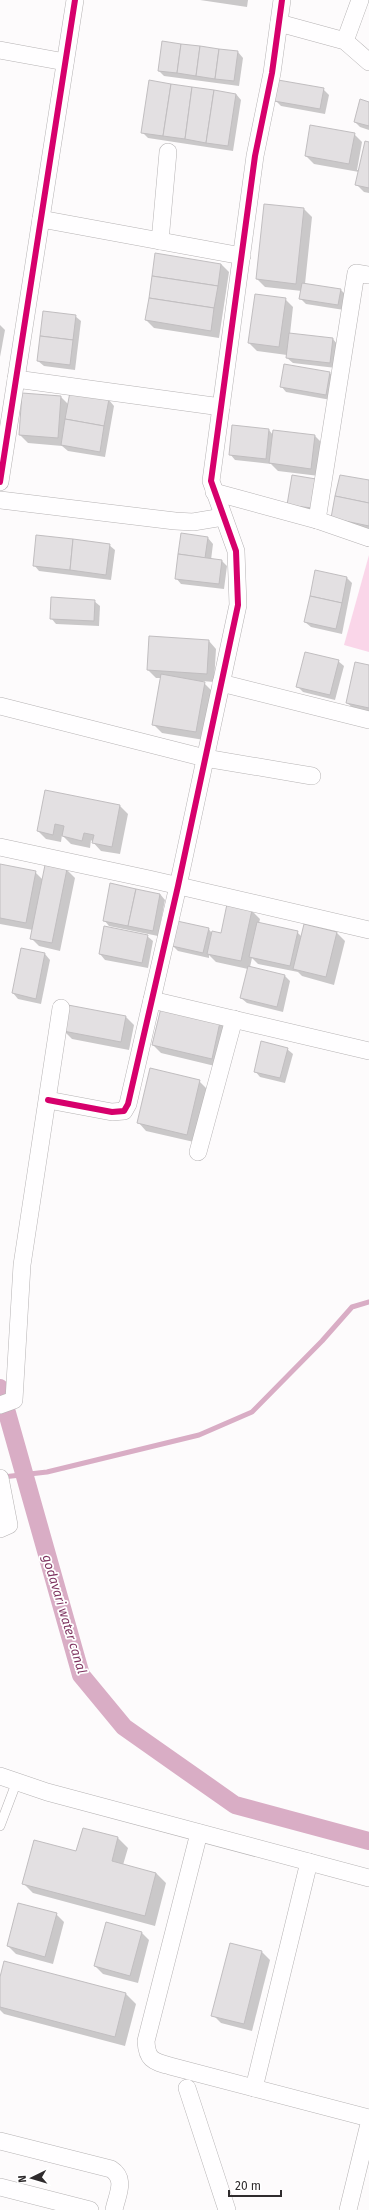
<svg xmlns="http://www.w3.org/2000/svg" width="369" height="2210" font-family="'Fira Sans',sans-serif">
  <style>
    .green { fill: #fad6e9 }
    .shadow { fill: #0003 }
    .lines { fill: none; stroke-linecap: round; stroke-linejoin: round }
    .stream { stroke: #d9adc5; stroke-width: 5 }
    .canal { stroke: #d9adc5; stroke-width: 18 }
    .building { fill: #e3e0e2; stroke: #c1bec0 }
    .lane-casing { stroke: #b6b3b4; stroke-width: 10 }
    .street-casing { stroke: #b6b3b4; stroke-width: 18 }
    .lane { stroke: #fffeff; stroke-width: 9 }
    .street { stroke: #fffeff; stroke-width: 17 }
    .cycleway-casing { stroke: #fff; stroke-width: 8 }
    .cycleway { stroke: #d6006c; stroke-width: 6 }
    .labels { text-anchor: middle; stroke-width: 3.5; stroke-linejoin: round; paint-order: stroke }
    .water-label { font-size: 13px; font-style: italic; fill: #7e3360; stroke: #fff }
  </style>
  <rect width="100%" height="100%" fill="#fdfbfc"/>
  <polygon class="green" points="369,555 369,652 344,645"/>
  <g class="shadow">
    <polygon points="200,0 248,0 247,7"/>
    <polygon points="238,52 243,58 239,86 164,76 159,71"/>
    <polygon points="323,89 329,95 325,114 281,106 275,100"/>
    <polygon points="236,94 241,100 233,151 148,138 142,132"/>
    <polygon points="369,103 369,130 360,127 355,122"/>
    <polygon points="354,134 362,142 357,170 359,170 369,143 369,193 364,192 356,184 359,172 314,164 306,156"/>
    <polygon points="304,209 312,217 305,284 341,290 346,295 344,310 306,304 300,298 302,291 265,287 257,279"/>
    <polygon points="221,264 229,272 219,338 154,328 146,320"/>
    <polygon points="285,299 293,307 290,334 333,339 338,345 336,368 293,363 287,358 287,355 257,351 249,343"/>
    <polygon points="75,316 81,321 75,370 44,366 38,361"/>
    <polygon points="0,325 5,330 0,357"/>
    <polygon points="285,365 330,373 335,379 331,400 286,392 281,386"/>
    <polygon points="23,394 61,397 69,405 109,400 114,406 105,457 68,451 62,446 28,443 20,435"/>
    <polygon points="269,430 273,435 274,431 315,436 323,444 319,476 278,471 271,464 235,460 230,454"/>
    <polygon points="315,480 317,513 294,510"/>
    <polygon points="369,481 369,530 338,524"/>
    <polygon points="208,538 213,544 211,560 222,561 227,566 224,589 181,584 176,578"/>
    <polygon points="109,545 115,550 111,580 39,571 34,565"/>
    <polygon points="316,571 347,578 352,583 342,634 311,627 305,622"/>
    <polygon points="94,601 100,606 99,626 56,624 51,618"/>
    <polygon points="209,641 216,649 214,682 202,681 212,691 204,740 162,733 154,725 161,678 156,678 148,670"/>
    <polygon points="338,661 344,666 335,700 303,692 297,686"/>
    <polygon points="369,666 369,712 353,708 347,703"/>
    <polygon points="46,791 120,806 128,814 120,854 101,851 91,840 90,848 71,844 62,835 61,842 46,839 38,831"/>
    <polygon points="0,865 35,872 43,880 67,870 75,878 60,951 39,946 31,938 33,930 0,924"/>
    <polygon points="160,894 165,900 158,936 109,926 104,920"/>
    <polygon points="252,911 260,919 259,923 297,932 302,937 305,925 337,933 345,941 334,985 302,976 298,972 258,964 252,958 250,967 285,976 290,981 283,1012 247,1003 241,998 248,969 216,962 209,955 209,958 178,951 173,946 208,928 211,932 222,934"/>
    <polygon points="147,936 153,941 148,968 105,960 100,954"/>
    <polygon points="22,949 45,954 50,960 41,1004 18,999 13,993"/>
    <polygon points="126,1017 134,1025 129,1050 72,1039 64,1031"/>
    <polygon points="220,1023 228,1031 219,1067 161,1053 153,1045"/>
    <polygon points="287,1049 293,1054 285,1083 260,1077 255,1071"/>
    <polygon points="199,1081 207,1089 194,1142 146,1131 139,1123"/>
    <polygon points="83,1829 118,1838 128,1848 123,1865 156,1873 166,1883 155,1926 33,1893 23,1883 77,1852"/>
    <polygon points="56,1914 64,1922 53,1964 16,1954 8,1946"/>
    <polygon points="141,1932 149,1940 138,1983 103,1974 95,1966"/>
    <polygon points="262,1952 270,1960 252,2031 221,2023 213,2015"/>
    <polygon points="5,1962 126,1994 136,2004 125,2046 4,2014 0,2010 0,1981"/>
  </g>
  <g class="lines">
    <polyline class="stream" points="3,1477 47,1472 199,1435 252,1412 322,1341 352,1307 369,1302"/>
    <polyline class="canal" points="0,1388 81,1675 124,1727 235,1805 369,1841"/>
  </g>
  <g class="building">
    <polygon points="162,41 181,44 177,73 158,71"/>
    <polygon points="181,44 200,46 196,76 177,73"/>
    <polygon points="200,46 219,49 215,79 196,76"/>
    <polygon points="219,49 238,51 234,81 215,79"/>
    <polygon points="149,80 171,84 163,136 141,133"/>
    <polygon points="278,80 324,88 320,109 274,101"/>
    <polygon points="171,84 192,87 185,139 163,136"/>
    <polygon points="192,87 214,90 206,143 185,139"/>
    <polygon points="214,90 236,94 228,146 206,143"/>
    <polygon points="360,99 369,102 369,126 354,122"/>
    <polygon points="310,125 355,133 349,164 305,156"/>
    <polygon points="365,141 369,142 369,188 355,185"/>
    <polygon points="264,204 304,208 296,284 256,279"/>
    <polygon points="155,253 221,264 218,286 152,276"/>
    <polygon points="152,276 218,286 214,308 149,298"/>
    <polygon points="302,283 341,289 338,305 299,299"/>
    <polygon points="255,294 286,298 279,347 248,343"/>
    <polygon points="149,298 214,308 211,331 145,320"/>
    <polygon points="43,311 76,315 73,340 40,336"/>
    <polygon points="289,333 333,338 330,363 286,358"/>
    <polygon points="40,336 73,340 70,365 37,361"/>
    <polygon points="284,364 330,372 326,395 280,387"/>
    <polygon points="70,392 109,399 104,426 65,419"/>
    <polygon points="22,393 61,396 58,438 19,435"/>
    <polygon points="65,419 104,426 100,452 61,445"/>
    <polygon points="232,425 269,429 266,459 229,455"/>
    <polygon points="273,430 315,435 311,469 269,463"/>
    <polygon points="292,475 316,479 312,508 287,505"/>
    <polygon points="340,475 369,480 369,503 335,496"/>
    <polygon points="335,496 369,503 369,526 331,518"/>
    <polygon points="181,533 208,537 205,558 178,554"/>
    <polygon points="36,535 73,539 70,570 33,566"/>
    <polygon points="73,539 110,544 106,575 70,570"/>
    <polygon points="178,554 222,560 219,584 175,579"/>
    <polygon points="315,570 347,577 342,603 310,596"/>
    <polygon points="310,596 342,603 336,629 304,622"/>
    <polygon points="51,597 95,600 94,621 50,619"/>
    <polygon points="149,636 209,640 207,674 147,670"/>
    <polygon points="305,652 339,660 330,695 296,687"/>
    <polygon points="355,662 369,665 369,708 346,703"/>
    <polygon points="161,674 205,682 196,732 152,725"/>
    <polygon points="45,790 120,805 112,847 92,843 94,835 84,833 82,841 62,836 64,826 55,824 53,835 37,831"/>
    <polygon points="0,864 36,871 26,923 0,918"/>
    <polygon points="45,865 67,869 52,943 30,939"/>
    <polygon points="110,883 136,889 128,926 103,921"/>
    <polygon points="136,889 160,894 153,931 128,926"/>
    <polygon points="227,904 252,910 241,961 207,954 212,931 221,933"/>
    <polygon points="177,921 209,928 203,953 172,946"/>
    <polygon points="257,922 298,931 290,966 249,957"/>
    <polygon points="304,924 337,932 326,977 293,969"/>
    <polygon points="104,926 148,935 142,963 99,954"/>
    <polygon points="21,948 45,953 36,999 12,993"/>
    <polygon points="248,966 285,975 277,1007 240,998"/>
    <polygon points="68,1005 126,1016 121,1042 63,1031"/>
    <polygon points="161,1008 220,1022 212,1059 152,1045"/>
    <polygon points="261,1041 288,1048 280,1078 254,1072"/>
    <polygon points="150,1068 200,1080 187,1135 137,1123"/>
    <polygon points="83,1828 118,1837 112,1861 156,1873 145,1916 22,1884 34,1840 76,1851"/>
    <polygon points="18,1903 57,1913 45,1957 7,1946"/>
    <polygon points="106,1922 142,1932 130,1976 94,1966"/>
    <polygon points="230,1943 262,1951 244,2024 211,2016"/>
    <polygon points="4,1961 126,1993 115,2037 0,2007 0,1977"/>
  </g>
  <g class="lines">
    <g class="lane-casing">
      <polyline id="lane" points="0,1826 17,1781"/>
    </g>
    <g class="street-casing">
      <g id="street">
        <polyline points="279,23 345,41 369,62"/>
        <polyline points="345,41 360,0"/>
        <polyline points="0,50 65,62"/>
        <polyline points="41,219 242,256"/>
        <polyline points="160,241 168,152"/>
        <polyline points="16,379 221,407"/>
        <polyline points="0,482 75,0"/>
        <polyline points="214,492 317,520 369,538"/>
        <polyline points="0,500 175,521 193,522 223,517"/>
        <polyline points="317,520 356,273 369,275"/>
        <polyline points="221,683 369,720"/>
        <polyline points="0,706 205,758 312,776"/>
        <polyline points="0,847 149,879 369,930"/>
        <polyline points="152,1000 369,1051"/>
        <polyline points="48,1100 112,1112 124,1111 128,1104 178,886 238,605 236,551 211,481 255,156 272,73 282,0"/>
        <polyline points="198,1152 234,1019"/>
        <polyline points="0,1405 14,1400 22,1265 61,1008"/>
        <polyline points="0,1478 9,1525 0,1529"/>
        <polyline points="0,1776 47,1792 369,1878"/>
        <path d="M199,1833L146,2041C147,2060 153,2061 170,2066L369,2118"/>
        <polyline points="187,2088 227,2210"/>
        <polyline points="254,2088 309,1862"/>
        <path d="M0,2141L111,2169C127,2179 117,2195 114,2210"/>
        <polyline points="0,2187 90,2210"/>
        <polyline points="348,2210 369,2124"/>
      </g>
    </g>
    <use href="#lane" class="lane"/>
    <use href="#street" class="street"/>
    <g class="cycleway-casing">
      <g id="cycleway">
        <polyline points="0,482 75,0"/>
        <polyline points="48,1100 112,1112 124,1111 128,1104 178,886 238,605 236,551 211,481 255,156 272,73 282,0"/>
      </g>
    </g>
    <use href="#cycleway" class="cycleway"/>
  </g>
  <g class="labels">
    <g class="water-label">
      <text transform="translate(65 1614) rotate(73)" y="5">godavari water canal</text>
    </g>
  </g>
  <g transform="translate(32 2178) rotate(265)" stroke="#ffffff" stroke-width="3" paint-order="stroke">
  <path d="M0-3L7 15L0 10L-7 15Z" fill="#2f2b2d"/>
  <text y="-6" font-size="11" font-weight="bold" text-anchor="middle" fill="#2f2b2d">N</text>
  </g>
  <path d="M229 2190v6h52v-6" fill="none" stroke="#2f2b2d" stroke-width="2"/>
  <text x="235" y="2190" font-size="12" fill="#2f2b2d" stroke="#ffffff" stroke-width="3" paint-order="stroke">20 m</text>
</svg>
